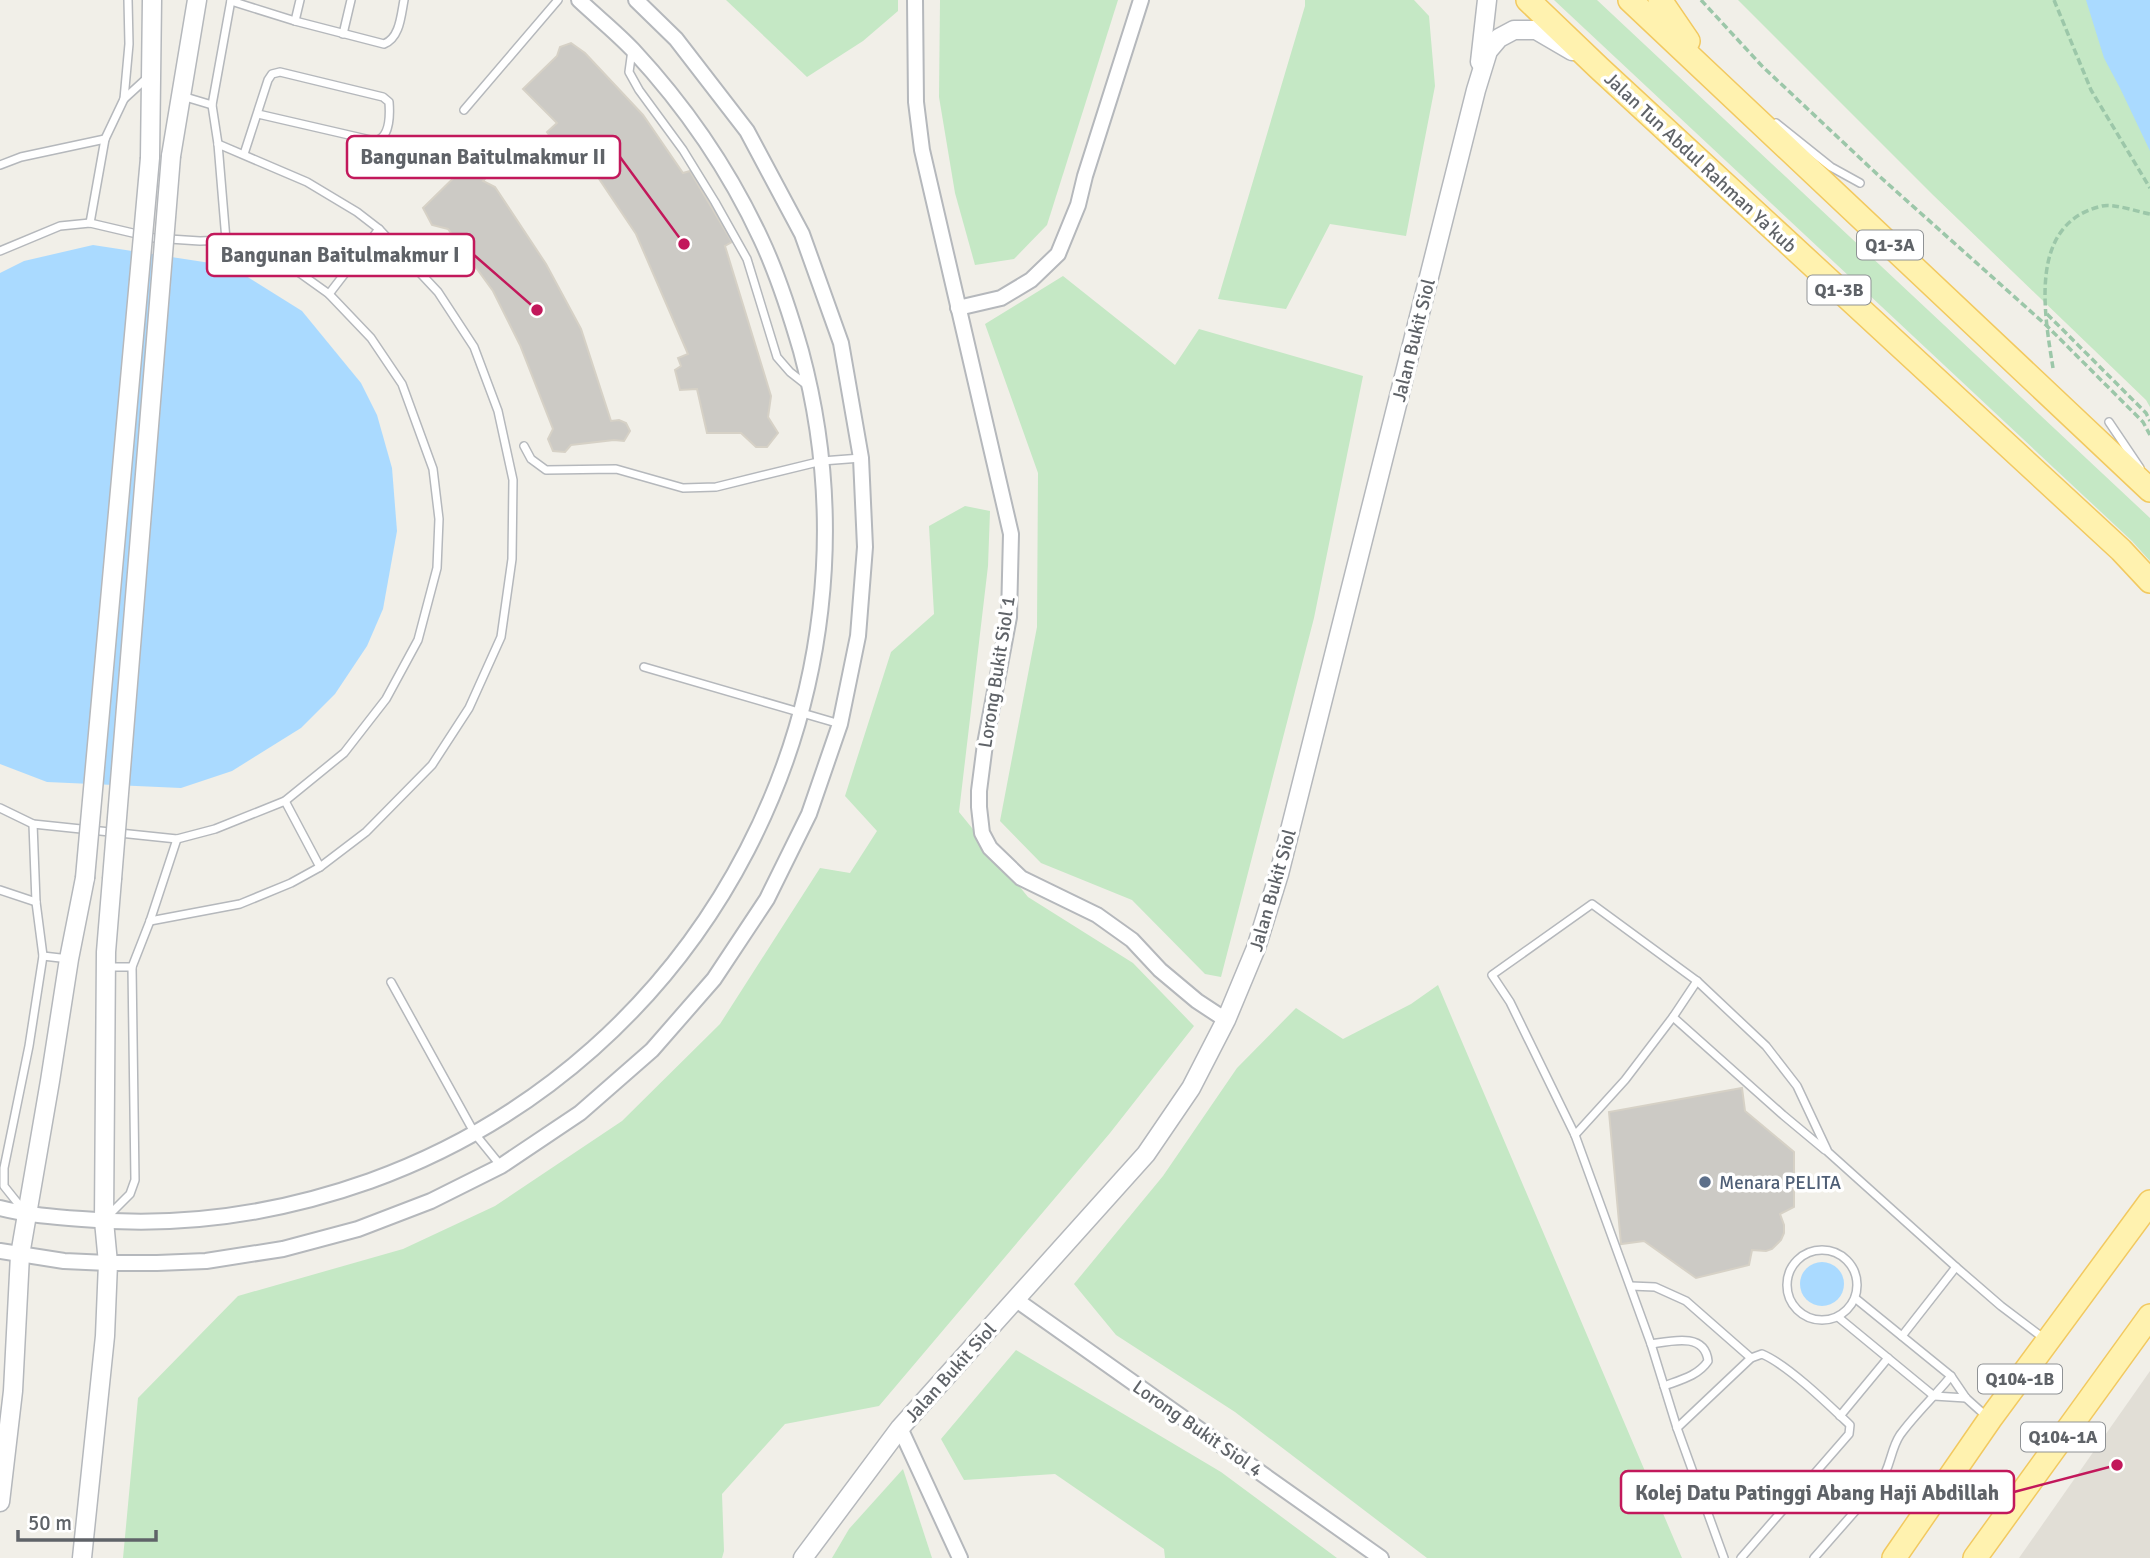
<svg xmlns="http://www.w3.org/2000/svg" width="2150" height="1558" font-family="Signika,sans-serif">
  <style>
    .education { fill: #e1ded6 }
    .green { fill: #c5e8c5 }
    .water { fill: #aadaff }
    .building { fill: #cccac5; stroke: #d6d1c6; stroke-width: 2 }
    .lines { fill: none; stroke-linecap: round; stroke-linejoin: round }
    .service-casing { stroke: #b5b8bc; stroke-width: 10 }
    .minor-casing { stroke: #b5b8bc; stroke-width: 18 }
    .tertiary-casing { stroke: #b5b8bc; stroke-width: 21 }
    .primary-casing { stroke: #f2c960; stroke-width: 26 }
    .path { stroke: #9cc7a9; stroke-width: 3.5; stroke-dasharray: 7 3.5; stroke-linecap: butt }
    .service { stroke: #fff; stroke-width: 7 }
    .minor { stroke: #fff; stroke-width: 14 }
    .tertiary { stroke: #fff; stroke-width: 18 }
    .primary { stroke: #fff2af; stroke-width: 23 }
    .tertiary-bridge-casing { stroke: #b5b8bc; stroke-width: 21; stroke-linecap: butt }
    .tertiary-bridge { stroke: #fff; stroke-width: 18 }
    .service-dot { fill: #5c6f8a; stroke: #fff; stroke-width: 2.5 }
    .labels { text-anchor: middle; stroke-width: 7; stroke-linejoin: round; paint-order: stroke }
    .shield { fill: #fff; stroke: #8f9295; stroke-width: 2 }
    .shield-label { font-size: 18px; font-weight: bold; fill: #5f6368 }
    .street-label { font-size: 19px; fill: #5f6368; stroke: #fff }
    .service-label { font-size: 19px; fill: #4e5e75; stroke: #fff; text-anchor: start }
    .leader { fill: none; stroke: #c2185b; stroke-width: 2.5 }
    .callout-dot { fill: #c2185b; stroke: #fff; stroke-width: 2.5 }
    .callout { fill: #fff; stroke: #c2185b; stroke-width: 2.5 }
    .callout-label { font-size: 21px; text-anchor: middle; font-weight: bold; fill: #5f6368 }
  </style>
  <rect width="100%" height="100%" fill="#f1efe8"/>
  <polygon class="education" points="2150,1371 2150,1558 2019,1558"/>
  <g class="green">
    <polygon points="726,0 898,0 898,11 863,41 807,77"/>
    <polygon points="940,0 1118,0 1047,225 1014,259 975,265 955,193 939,97"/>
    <polygon points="1305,0 1414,0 1429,16 1435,86 1406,236 1330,224 1286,309 1218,299 1305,6"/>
    <polygon points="1554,0 1597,0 2150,518 2150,561 2132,541"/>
    <polygon points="1738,0 2150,0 2150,407 2146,400 1933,195"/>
    <polygon points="1063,276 1175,365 1199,329 1363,376 1314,618 1221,977 1205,974 1132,900 1041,863 1000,821 1037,627 1038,473 985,324"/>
    <polygon points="965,506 990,511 988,566 959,812 1028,897 1133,963 1194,1026 1110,1133 879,1406 785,1424 722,1494 724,1551 722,1558 123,1558 138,1398 238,1296 403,1249 495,1206 622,1121 720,1024 820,868 850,873 877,831 845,796 891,652 934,614 929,526"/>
    <polygon points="1438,985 1457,1030 1682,1558 1427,1558 1235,1412 1116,1335 1074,1284 1163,1176 1237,1068 1296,1008 1343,1039 1411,1004"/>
    <polygon points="1016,1350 1221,1472 1337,1558 1165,1558 1164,1549 1055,1474 964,1480 941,1439"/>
    <polygon points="903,1469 932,1558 832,1558 849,1529"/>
  </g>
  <g class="water">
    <polygon points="2086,0 2150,0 2150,151 2120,88 2104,58"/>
    <polygon points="93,245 230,266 302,311 361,383 377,415 392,468 397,531 383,609 367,646 335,694 301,728 232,771 181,788 47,782 0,764 0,273 24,261"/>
    <circle cx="1822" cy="1284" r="22"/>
  </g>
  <g class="building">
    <polygon points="571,43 585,53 643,115 683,173 690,171 732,242 725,246 771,396 768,417 778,433 767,447 756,447 741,433 707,433 697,389 680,390 675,370 681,366 678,358 688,354 636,234 575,143 566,149 564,141 557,145 547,132 557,123 523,89 557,56 560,47"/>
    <polygon points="480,152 490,159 493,170 483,181 495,187 546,264 581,329 611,421 619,420 626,423 630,431 624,441 614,440 571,445 565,452 553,451 548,439 553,429 520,345 493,291 448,229 432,225 423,208"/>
    <polygon points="1742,1088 1745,1111 1794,1152 1794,1207 1780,1214 1784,1225 1784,1233 1781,1240 1772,1249 1766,1251 1752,1250 1749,1265 1696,1278 1644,1241 1621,1244 1609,1112"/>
  </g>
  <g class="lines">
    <g class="service-casing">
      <g id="service">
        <path d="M231,1L295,21L384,44C400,38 401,15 404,0"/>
        <polyline points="295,21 300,0"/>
        <polyline points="343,34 351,0"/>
        <polyline points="632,50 629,72 639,90 683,150 715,202 747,259 777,357 790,372 804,383"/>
        <polyline points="182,96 212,105"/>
        <polyline points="124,99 148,77"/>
        <polyline points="464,110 558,0"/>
        <polyline points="1776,123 1831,167 1860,183"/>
        <path d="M244,154L268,80L272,74L280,72L383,97L389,102C390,115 390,138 375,141L258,114"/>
        <polyline points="0,165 21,157 105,139"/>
        <polyline points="90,223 105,139 124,99 129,44 128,0"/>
        <polyline points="226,240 218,144 212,105 231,0"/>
        <polyline points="0,251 60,226 90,223 154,238 200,241 226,240 280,259 329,294 371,338 402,384 433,469 439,519 437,568 418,640 386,699 344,753 285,801 215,829 177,839 33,824 0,808"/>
        <polyline points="329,294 379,229"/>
        <polyline points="2109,422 2140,468"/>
        <polyline points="524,446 531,459 546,470 616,469 683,488 716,487 822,461 861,458"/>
        <polyline points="644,667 840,724"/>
        <polyline points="285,801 320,867"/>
        <polyline points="0,890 36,902"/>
        <polyline points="150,921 240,904 291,883 320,867 366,832 432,765 469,708 501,637 512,559 513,480 498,411 474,347 438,292 379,229 357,212 307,182 218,144"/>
        <polyline points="43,956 69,959"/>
        <polyline points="108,967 132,967"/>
        <polyline points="391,982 475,1134 501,1166"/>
        <polyline points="1673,1017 1783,1115 1825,1150"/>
        <polyline points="1575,1135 1625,1080 1673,1017 1697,981"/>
        <polyline points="24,1211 4,1186 4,1168 29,1046 43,956 36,902 33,824"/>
        <polyline points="108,1216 130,1194 135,1180 132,967 150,921 177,839"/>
        <circle cx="1822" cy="1285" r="35"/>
        <polyline points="1631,1286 1655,1287 1686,1301 1751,1358"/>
        <polyline points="1855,1298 1951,1376 1966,1398 1986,1416"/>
        <polyline points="1838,1317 1934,1396 1966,1398"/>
        <polyline points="1902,1336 1956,1267"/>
        <path d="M1651,1344C1671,1341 1705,1332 1708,1361C1698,1376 1680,1380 1664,1386"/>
        <polyline points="1840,1416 1888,1358"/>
        <path d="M1677,1428L1751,1358L1762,1354C1788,1365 1829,1405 1850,1425L1849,1434L1741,1558"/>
        <polyline points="1724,1558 1677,1428 1651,1344 1575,1135 1510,1002 1492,975 1592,904 1697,981 1766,1046 1797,1086 1828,1152 1956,1267 2001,1306 2046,1340"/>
        <path d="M1814,1558L1879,1484C1891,1468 1890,1450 1900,1435C1915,1414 1935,1396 1951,1376"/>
      </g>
    </g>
    <g class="minor-casing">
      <g id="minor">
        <polyline points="915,0 916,102 922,150 1011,534 1009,617 985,744 979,791 979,807 982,833 990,848 1021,878 1097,915 1132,940 1160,970 1197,1001 1226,1020"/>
        <polyline points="958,308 1001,298 1031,280 1058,254 1078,205 1085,176 1141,0"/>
        <path d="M0,1208C27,1215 54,1217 82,1219C180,1228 277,1214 370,1181C708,1059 894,697 801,351C790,313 778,275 761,239C729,170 685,106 633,50C616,32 597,17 579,0"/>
        <polyline points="0,1251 64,1261 108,1263 157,1263 206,1261 283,1249 358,1229 431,1201 501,1166 580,1113 652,1050 714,979 767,899 809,814 840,724 858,636 865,547 861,458 841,343 802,234 747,131 676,39 636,0"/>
        <polyline points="1015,1299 1381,1558"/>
        <polyline points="900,1428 960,1558"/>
      </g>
    </g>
    <g class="tertiary-casing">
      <g id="tertiary">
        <polyline points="1480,62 1487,0"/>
        <polyline points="171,156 197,0"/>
        <polyline points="150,158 152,0"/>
        <polyline points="0,1502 13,1391 20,1255 50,1081 69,959 85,878"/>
        <polyline points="82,1558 105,1336 108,1263 104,1221 106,952 112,879"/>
        <polyline points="803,1558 900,1428 1146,1154 1191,1088 1226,1020 1256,948 1279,874 1476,90 1488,51 1499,38 1514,30 1536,30 1572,51"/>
      </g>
    </g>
    <g class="primary-casing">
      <g id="primary">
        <polyline points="1528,0 1599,68 2121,550 2150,581"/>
        <polyline points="1630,0 2150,490"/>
        <polyline points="1660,0 1688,41"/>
        <polyline points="1894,1558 1990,1419 2150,1202"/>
        <polyline points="1975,1558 2150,1316"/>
      </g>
    </g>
    <g class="path">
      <polyline points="1701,0 1762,66 1878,175 2046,325 2143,422 2150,435"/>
      <polyline points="2054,0 2091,90 2150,188"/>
      <polyline points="2047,314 2146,413 2150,421"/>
      <path d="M2053,368C2044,312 2028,223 2102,206C2113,203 2138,212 2150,214"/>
    </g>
    <use href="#service" class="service"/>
    <use href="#minor" class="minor"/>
    <use href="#tertiary" class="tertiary"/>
    <use href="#primary" class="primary"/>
    <g class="tertiary-bridge-casing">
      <g id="tertiary-bridge">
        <polyline points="85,878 150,158"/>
        <polyline points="112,879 171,156"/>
      </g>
    </g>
    <use href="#tertiary-bridge" class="tertiary-bridge"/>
  </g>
  <circle class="service-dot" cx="1705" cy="1182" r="7"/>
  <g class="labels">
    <g class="shield">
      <rect x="1857" y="230.5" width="66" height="29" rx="5"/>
      <rect x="1807.5" y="275.5" width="63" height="29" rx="5"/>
      <rect x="1978" y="1364.5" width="84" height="29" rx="5"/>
      <rect x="2021" y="1422.5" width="84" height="29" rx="5"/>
    </g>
    <g class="shield-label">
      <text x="1890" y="251">Q1-3A</text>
      <text x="1839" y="296">Q1-3B</text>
      <text x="2020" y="1385">Q104-1B</text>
      <text x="2063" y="1443">Q104-1A</text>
    </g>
    <g class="street-label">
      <text transform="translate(1701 162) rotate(43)" y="7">Jalan Tun Abdul Rahman Ya'kub</text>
      <text transform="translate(1413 340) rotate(-76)" y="7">Jalan Bukit Siol</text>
      <text transform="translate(996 672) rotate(-81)" y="7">Lorong Bukit Siol 1</text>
      <text transform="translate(1272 890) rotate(-74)" y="7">Jalan Bukit Siol</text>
      <text transform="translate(950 1372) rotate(-48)" y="7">Jalan Bukit Siol</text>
      <text transform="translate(1198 1428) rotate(35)" y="7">Lorong Bukit Siol 4</text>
    </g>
    <g class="service-label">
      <text x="1719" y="1189">Menara PELITA</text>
    </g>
  </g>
  <path class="leader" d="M684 244L620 157M537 310L474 255M2117 1465L2014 1492"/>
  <g class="callout-dot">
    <circle cx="684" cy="244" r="7"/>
    <circle cx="537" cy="310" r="7"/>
    <circle cx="2117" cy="1465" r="7"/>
  </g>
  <g class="callout">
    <rect x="347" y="136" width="273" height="42" rx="7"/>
    <rect x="207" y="234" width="267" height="42" rx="7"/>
    <rect x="1621" y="1471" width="393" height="42" rx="7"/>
  </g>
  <g class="callout-label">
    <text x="483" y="164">Bangunan Baitulmakmur II</text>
    <text x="340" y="262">Bangunan Baitulmakmur I</text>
    <text x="1817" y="1500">Kolej Datu Patinggi Abang Haji Abdillah</text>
  </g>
  <path d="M18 1530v10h138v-10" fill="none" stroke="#5f6368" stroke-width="3.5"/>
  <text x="28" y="1530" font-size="21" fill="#5f6368" stroke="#ffffff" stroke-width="5" paint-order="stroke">50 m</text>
</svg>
